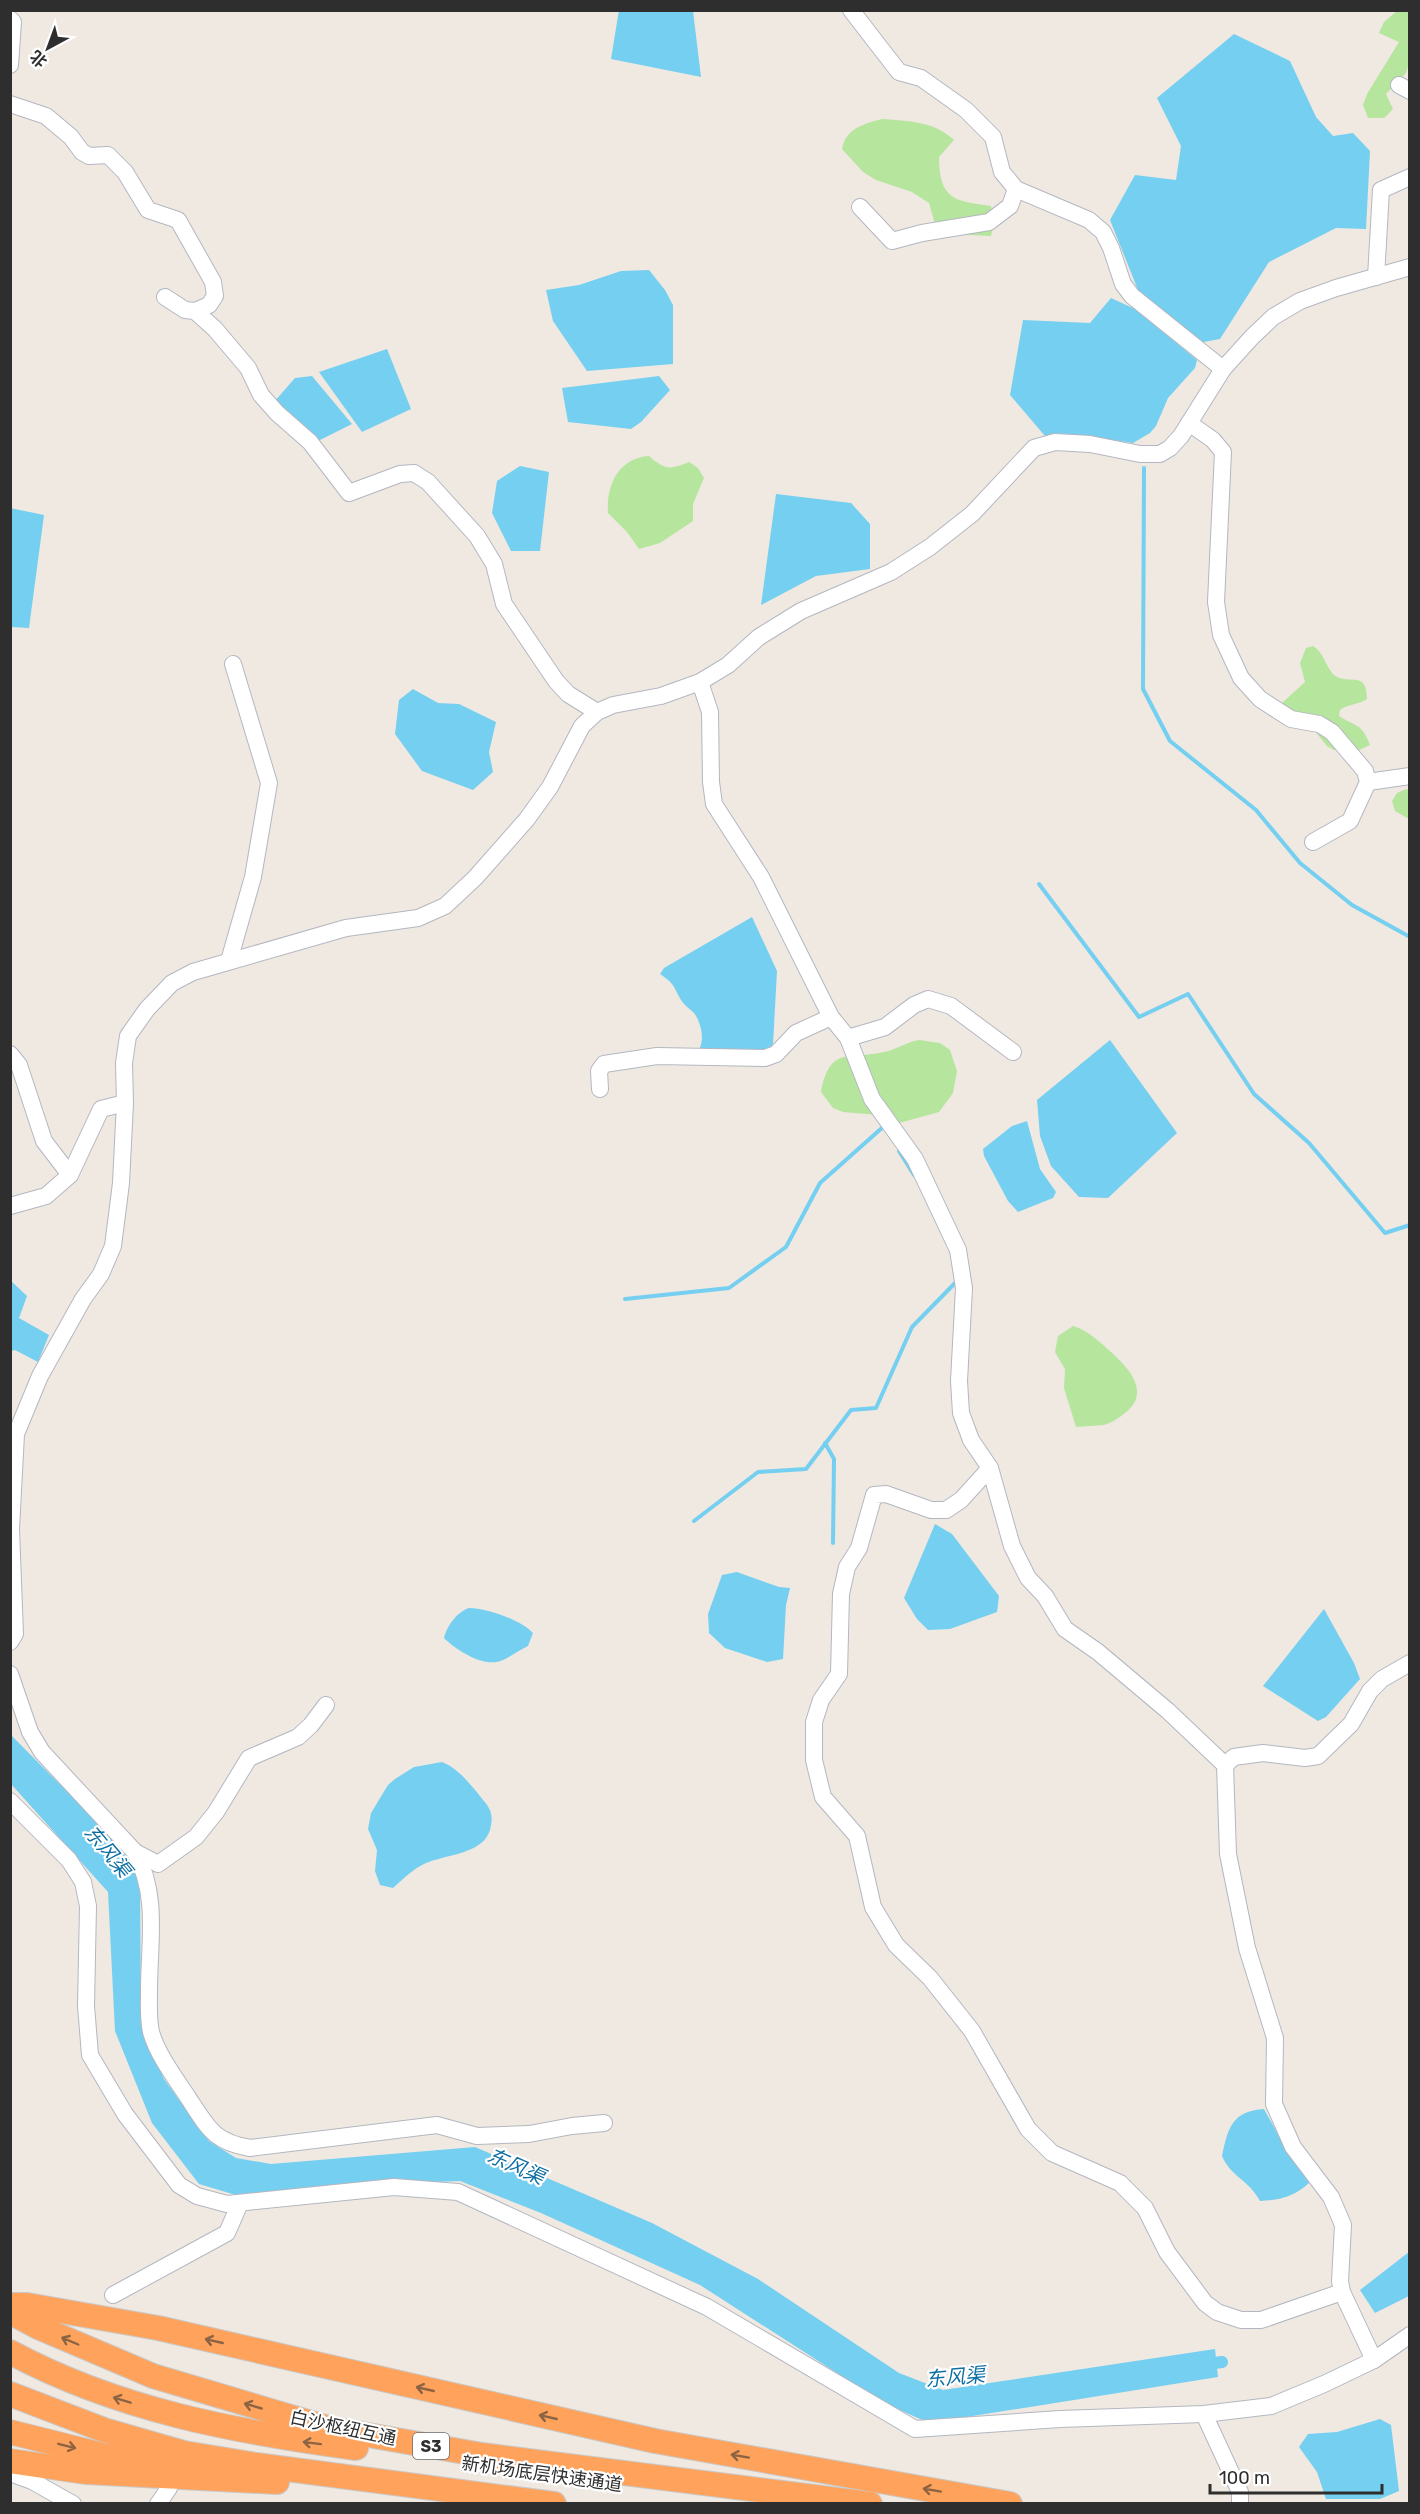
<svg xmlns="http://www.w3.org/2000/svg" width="1420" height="2514" font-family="Rubik,'Noto Sans SC',sans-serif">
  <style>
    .green { fill: #b6e59e }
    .water { fill: #75cff0 }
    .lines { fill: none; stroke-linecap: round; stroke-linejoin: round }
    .stream { stroke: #75cff0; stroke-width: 4 }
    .canal { stroke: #75cff0; stroke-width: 12 }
    .minor-casing { stroke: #b4b7c1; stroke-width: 18 }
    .highway-casing { stroke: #c9c9c9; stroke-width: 26 }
    .minor { stroke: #fff; stroke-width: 16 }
    .highway { stroke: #ffa35c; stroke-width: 24 }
    .oneway { stroke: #8c6343 }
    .labels { text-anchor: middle; stroke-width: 4.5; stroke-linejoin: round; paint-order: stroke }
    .shield { fill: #fff; stroke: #6d6d6d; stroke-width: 1.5 }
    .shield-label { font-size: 16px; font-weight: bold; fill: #2e2e2e }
    .street-label { font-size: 18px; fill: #2e2e2e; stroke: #fff }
    .water-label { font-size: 20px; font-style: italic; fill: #0d6fa3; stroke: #fff }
  </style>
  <rect width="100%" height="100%" fill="#efe9e1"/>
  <g class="green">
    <polygon points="1397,11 1409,11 1409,63 1406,73 1386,94 1393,109 1384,118 1368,118 1363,105 1367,94 1399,42 1379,33 1384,22"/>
    <path d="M882,119C908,121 934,121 954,140L939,157C939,200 955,201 991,206L994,224L991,236L948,234L935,224L929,203L912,192L876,180L863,172L842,149C846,128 864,124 882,119Z"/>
    <path d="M649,456C665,470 670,470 689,462L698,468L704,478L693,504V521L660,543L639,549L627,532L608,513C606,486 618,458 649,456Z"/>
    <path d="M1313,646C1324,653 1325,665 1333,674C1347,687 1367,668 1367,699C1358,705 1348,704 1340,710L1339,716C1356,727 1362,723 1370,745L1355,752L1334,750L1327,746L1315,731L1281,704L1305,682L1300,663L1306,648Z"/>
    <polygon points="1406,789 1409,790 1409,819 1395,811 1392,801 1397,793"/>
    <path d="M919,1040L940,1043L950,1050L957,1071L953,1093L939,1112L899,1123L878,1115L843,1112L833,1108L821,1092C830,1045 849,1060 884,1052C896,1050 906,1042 919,1040Z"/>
    <path d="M1073,1326C1087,1330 1100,1342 1111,1352C1130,1369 1151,1393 1125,1413C1119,1418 1111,1423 1104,1425C1095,1426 1085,1426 1076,1427L1064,1388L1065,1369L1055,1352L1058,1336Z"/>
  </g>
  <g class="water">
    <polygon points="619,10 693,11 701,77 611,59"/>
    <polygon points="1234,34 1290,61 1316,117 1333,136 1353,133 1370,151 1366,229 1336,228 1269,262 1220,339 1198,343 1138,290 1110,220 1135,175 1176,180 1181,146 1157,98"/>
    <polygon points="649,270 665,290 673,305 673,364 587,371 553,321 546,290 579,285 621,271"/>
    <polygon points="1111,298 1135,309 1197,360 1195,368 1168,398 1156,426 1150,433 1133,443 1086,436 1045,436 1010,395 1023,320 1090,323"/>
    <polygon points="387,349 411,409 362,432 319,372"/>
    <polygon points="312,376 352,424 318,441 274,402 295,378"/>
    <polygon points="659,376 670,390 641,422 631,429 568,422 562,388"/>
    <polygon points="520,466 549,472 540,551 511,551 492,513 497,481"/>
    <polygon points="776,494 851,503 870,524 870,569 816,576 761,605"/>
    <polygon points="10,508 44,515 29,628 11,627"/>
    <polygon points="413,689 438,703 459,704 496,722 489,752 493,772 473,790 422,771 395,734 399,700"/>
    <path d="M752,917L777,971L773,1044L766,1052L699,1049C705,1040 701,1022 694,1013C690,1009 684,1005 681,1000C673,986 675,984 660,974L664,968Z"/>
    <polygon points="1110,1040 1177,1133 1108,1198 1079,1197 1051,1166 1040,1136 1037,1100"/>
    <polygon points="1027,1121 1040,1169 1056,1192 1053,1198 1018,1212 1008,1201 984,1156 983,1149 1012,1126"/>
    <polygon points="10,1280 27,1296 19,1318 49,1335 38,1362 15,1350 11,1351"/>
    <polygon points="935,1524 952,1534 999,1596 997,1612 950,1629 928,1630 917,1619 904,1598"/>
    <polygon points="737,1572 779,1587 790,1588 786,1605 783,1659 767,1662 725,1648 709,1633 708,1614 722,1575"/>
    <path d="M469,1608C487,1608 521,1620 533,1633L528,1646C519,1650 512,1656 503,1660C485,1669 456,1650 444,1638C447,1626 457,1612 469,1608Z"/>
    <polygon points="1324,1609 1354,1663 1360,1679 1326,1717 1318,1721 1263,1686"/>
    <polygon points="10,1734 113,1838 140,1877 141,2024 164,2079 209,2141 236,2158 271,2164 475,2147 652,2223 758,2279 899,2373 943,2390 1215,2349 1218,2377 929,2423 882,2402 700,2285 541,2213 460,2181 327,2186 239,2196 199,2184 152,2123 115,2031 108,1892 11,1784"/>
    <path d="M442,1762C458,1768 472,1786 483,1800C490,1808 493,1814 491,1825C488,1854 447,1854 426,1863C414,1868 403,1879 393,1888L380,1885L375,1871L377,1850L368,1829L371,1813L388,1785L395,1779L414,1767Z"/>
    <path d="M1264,2109L1284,2145L1309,2183C1294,2197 1280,2200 1260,2201C1250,2181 1230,2176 1222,2156C1228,2128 1232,2111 1264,2109Z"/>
    <polygon points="1409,2252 1409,2296 1375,2313 1360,2290"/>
    <polygon points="1380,2419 1391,2425 1399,2491 1380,2499 1326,2499 1317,2472 1299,2447 1308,2434 1337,2432"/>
  </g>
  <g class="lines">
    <g class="stream">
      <polyline points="1144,468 1143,689 1170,741 1256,810 1300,863 1352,905 1410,937"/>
      <polyline points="1039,884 1139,1017 1188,994 1254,1094 1309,1143 1385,1233 1410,1225"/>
      <polyline points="899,1151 914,1175"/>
      <polyline points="625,1299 729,1288 786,1247 820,1183 883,1127"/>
      <polyline points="825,1443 834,1459 833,1543"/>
      <polyline points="694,1521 758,1472 806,1469 851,1410 876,1408 912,1327 957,1281"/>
    </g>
    <polyline class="canal" points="1200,2365 1222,2362"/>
    <g class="minor-casing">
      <g id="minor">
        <polyline points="851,10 899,72 921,78 966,110 993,137 1002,172 1016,189 1089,220 1103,232 1111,248 1123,284 1132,296 1223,369"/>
        <polyline points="10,19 13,22 10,65"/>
        <polyline points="1399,85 1410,91"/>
        <polyline points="10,104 46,116 71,137 82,152 89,156 108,155 125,172 148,210 178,220 213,282 215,296 209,305 195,311"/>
        <polyline points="860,207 892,241 922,233 989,222 1010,206 1016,189"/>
        <polyline points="1376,277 1381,190 1410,177"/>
        <polyline points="165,297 185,310 195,311 215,329 248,368 261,395 277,413 310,442 349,493 400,474 414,473 428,482 477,536 494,564 504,604 556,681 568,694 597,712"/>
        <polyline points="1189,423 1213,440 1223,452 1216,602 1221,635 1241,678 1260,699 1291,719 1319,724 1332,732 1365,771 1368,782 1350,821 1313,842"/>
        <polyline points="700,682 710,712 711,782 714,804 761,877 831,1017 848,1038 872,1099 915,1159 958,1250 964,1288 959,1381 961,1413 971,1440 990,1468 1012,1546 1028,1578 1045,1596 1065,1629 1098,1652 1168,1711 1225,1765 1228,1854 1247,1948 1275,2038 1274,2104 1293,2147 1331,2197 1343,2225 1340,2281 1342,2292 1374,2360"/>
        <polyline points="1368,782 1410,776"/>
        <polyline points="229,961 253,877 269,783 233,664"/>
        <polyline points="848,1038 885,1027 914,1005 928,999 951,1006 1013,1052"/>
        <polyline points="10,1054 19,1065 44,1141 70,1175"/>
        <polyline points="600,1089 599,1071 604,1064 657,1056 765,1058 776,1054 796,1033 831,1017"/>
        <polyline points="10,1206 46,1196 70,1175 101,1109 125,1103"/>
        <polyline points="990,1468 961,1500 946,1510 931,1510 886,1494 874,1495 859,1548 847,1567 841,1594 839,1674 821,1700 814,1722 814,1760 823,1797 857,1836 873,1907 896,1945 930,1978 972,2031 1028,2129 1052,2153 1120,2183 1145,2208 1167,2252 1205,2303 1217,2312 1241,2320 1261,2320 1342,2292"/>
        <polyline points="10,1642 15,1634 11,1529 16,1434 40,1376 83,1299 101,1274 113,1246 121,1183 125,1103 124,1063 128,1036 147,1009 172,983 193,972 346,928 418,918 445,906 475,878 527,819 550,787 582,726 597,712 613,705 661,696 700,682 728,665 759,637 801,611 891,572 930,547 972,514 1034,448 1055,442 1090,444 1140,454 1160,454 1170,448 1181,436 1223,369 1252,337 1273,317 1300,301 1336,288 1410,267"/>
        <polyline points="10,1674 30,1732 42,1752 135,1852 158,1864 196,1837 216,1812 249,1758 298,1737 311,1725 326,1705"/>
        <polyline points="1225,1765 1234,1757 1263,1753 1305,1758 1318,1756 1351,1724 1370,1691 1382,1679 1410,1663"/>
        <polyline points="10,1801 69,1860 83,1882 88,1906 86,2006 90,2055 125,2114 179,2185 197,2196 227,2204 394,2187 458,2192 707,2307 915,2429 1060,2419 1204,2414 1271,2406 1324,2384 1374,2360 1410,2335"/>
        <path d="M135,1852C159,1895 149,1943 149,1991C149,2004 148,2019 151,2032C158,2056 176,2079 189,2099C208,2128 214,2142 250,2148L437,2125L477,2136L529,2134L572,2126L604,2123"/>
        <polyline points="113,2295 227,2233 240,2203"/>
        <polyline points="1204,2414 1240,2492 1240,2504"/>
        <polyline points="10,2473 32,2481 73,2504"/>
        <polyline points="158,2504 169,2488"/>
      </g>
    </g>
    <g class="highway-casing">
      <g id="highway">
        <polyline points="10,2305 27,2305 158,2328 655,2441 1010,2504"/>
        <polyline points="10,2312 38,2327 153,2376 328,2428 482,2455 870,2504"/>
        <path d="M10,2352C118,2410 236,2432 356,2448"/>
        <polyline points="10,2394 104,2430 184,2453 256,2465 554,2504"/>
        <polyline points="10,2432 102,2455 188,2468"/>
        <polyline points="10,2461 86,2472 277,2482"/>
      </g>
    </g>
    <use href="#minor" class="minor"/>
    <use href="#highway" class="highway"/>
  </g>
  <defs><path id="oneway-shaft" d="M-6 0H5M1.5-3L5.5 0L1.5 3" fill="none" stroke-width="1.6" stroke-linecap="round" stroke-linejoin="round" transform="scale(1.5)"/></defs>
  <g class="oneway">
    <use href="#oneway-shaft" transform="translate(70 2341) rotate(-157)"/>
    <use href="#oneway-shaft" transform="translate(214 2341) rotate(-167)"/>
    <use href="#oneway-shaft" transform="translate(425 2389) rotate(-167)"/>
    <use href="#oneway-shaft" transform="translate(122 2400) rotate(-163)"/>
    <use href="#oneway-shaft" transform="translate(253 2406) rotate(-164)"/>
    <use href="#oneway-shaft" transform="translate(548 2417) rotate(-167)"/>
    <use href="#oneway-shaft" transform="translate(312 2443) rotate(-173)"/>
    <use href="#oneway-shaft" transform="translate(67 2446) rotate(14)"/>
    <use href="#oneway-shaft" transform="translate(740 2456) rotate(-170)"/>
    <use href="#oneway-shaft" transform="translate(932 2490) rotate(-170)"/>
  </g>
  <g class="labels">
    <rect class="shield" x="413" y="2433" width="36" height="26" rx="4.5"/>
    <g class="shield-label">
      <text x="431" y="2452">S3</text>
    </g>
    <g class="street-label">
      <text transform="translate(343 2428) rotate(12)" y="6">白沙枢纽互通</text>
      <text transform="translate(542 2474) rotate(8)" y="6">新机场底层快速通道</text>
    </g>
    <g class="water-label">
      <text transform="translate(108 1851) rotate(50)" y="7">东风渠</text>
      <text transform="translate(516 2166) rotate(24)" y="7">东风渠</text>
      <text transform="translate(955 2377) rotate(-5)" y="7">东风渠</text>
    </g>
  </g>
  <rect width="1420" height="2514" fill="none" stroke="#2e2e2e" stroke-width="24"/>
  <g transform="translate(48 48) rotate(221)" stroke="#ffffff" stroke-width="4.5" paint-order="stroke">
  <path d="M0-4.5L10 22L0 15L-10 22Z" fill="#2e2e2e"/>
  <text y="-9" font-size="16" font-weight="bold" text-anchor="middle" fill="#2e2e2e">北</text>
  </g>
  <path d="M1210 2484v9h172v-9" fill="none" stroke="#2e2e2e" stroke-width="3"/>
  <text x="1219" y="2484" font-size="18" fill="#2e2e2e" stroke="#ffffff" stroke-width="4.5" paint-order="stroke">100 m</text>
</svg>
